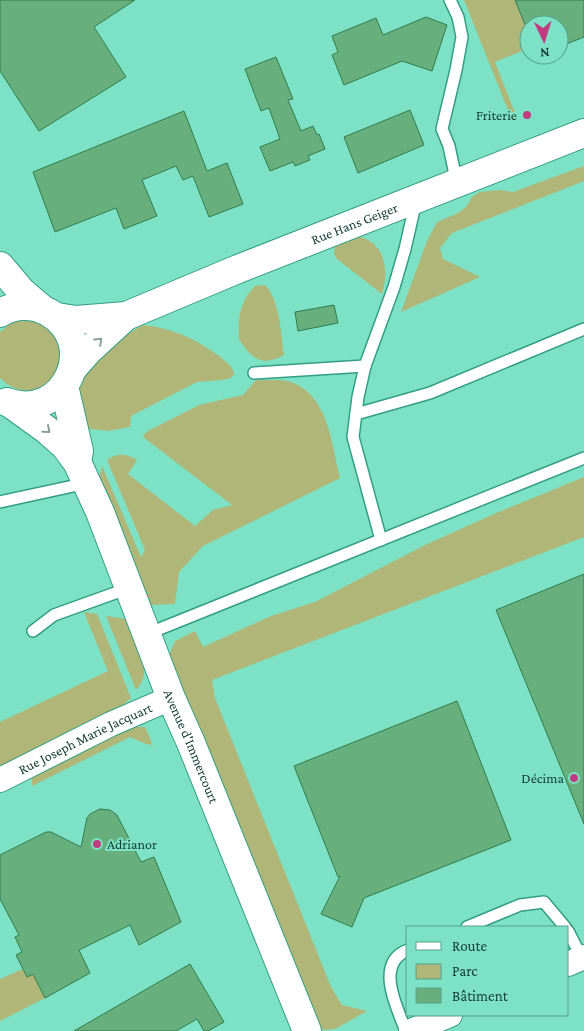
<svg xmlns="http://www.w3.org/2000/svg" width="584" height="1031" font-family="'Crimson Pro',serif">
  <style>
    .green { fill: #b0b677 }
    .building { fill: #67b07e; stroke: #317b4c }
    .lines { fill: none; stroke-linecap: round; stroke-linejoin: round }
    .service-casing { stroke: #329e83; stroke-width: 14 }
    .minor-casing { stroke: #329e83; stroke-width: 26 }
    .tertiary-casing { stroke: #329e83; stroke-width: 30 }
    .secondary-casing { stroke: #329e83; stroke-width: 30 }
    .service { stroke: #fff; stroke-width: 11 }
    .minor { stroke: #fff; stroke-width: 24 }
    .tertiary { stroke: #fff; stroke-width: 28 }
    .secondary { stroke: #fff; stroke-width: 28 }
    .oneway { stroke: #8aa09a }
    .poi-dot { fill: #c03b7f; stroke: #7de2c5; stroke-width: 2 }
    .labels { text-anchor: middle; stroke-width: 4; stroke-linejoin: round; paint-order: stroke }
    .poi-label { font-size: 14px; fill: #144034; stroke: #7de2c5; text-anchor: end }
    .street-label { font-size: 14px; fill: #144034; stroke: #7de2c5 }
  </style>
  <rect width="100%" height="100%" fill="#7de2c5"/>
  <g class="green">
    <polygon points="464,0 515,0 529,34 529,48 495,62 515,113 510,115"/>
    <polygon points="584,166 584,181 452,233 440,248 443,259 480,277 401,312 427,241 437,222 456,214 465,208 473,196 480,192 500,190 513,192"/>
    <path d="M360,237C386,244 389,271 382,294L337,259L334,254L335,246Z"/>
    <path d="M265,285C280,300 281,335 284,355C263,367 251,359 239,339C238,317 239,303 255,286Z"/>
    <path d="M19,320L36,321L51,328L62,351C61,358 60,367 57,374C55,377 52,379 49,382C34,395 13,392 0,378V332L11,323Z"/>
    <path d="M143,325C172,328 196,339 219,356C225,361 233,366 234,374L231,378L223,380L197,382L131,416L130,427L108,431L83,428C81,419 76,402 77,393C80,364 120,338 143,325Z"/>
    <path d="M256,380C266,381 278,379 287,381C328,391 332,445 340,478L203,546L179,572L175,604L149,605L99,478L102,466L141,557L145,550L107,460C118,452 127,454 137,460L128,474L195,526L213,510L232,505L143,437L146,432L199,405L243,395Z"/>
    <polygon points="584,477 584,537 212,680 215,698 331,987 342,1005 367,1011 335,1029 322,1030 204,746 169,655 175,641 195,631 203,647 271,616 315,602 425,545 494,514"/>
    <polygon points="84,612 97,614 131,698 123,705 108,713 0,780 0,722 108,671"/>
    <path d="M106,616L127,619C136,639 156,670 136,690Z"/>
    <polygon points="132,727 145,727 153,745 146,744 130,737 32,786 32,776"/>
    <polygon points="23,969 33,974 45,998 0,1021 0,979"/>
  </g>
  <g class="building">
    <polygon points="0,0 135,0 94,27 126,77 39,131 0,71"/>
    <polygon points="515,0 584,0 584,37 559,47 559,25 529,25 529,34"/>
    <polygon points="426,17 447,25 432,71 402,61 344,85 332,55 338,52 332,36 376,18 383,35"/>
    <polygon points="276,57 293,99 288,100 301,131 313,126 317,135 319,134 325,149 308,156 310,160 295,166 293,162 270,171 260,147 280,139 269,108 261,111 245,69"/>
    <polygon points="410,110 424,145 358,173 344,137"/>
    <polygon points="184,111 207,171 227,163 243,204 209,217 193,176 183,180 176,166 142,180 157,216 124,229 116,208 55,232 33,172"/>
    <polygon points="334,305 338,323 298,331 295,312"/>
    <polygon points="584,574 584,824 496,610"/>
    <polygon points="457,701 511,840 364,898 352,927 321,914 340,876 338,877 294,766"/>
    <polygon points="100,809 110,810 117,815 141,862 154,857 181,922 139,945 130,925 79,950 90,973 45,998 33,974 27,977 16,955 22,952 15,937 19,935 0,899 0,855 46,832 51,832 81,847 87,818 90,814"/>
    <polygon points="190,964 224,1022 208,1031 204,1031 197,1019 176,1031 74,1031"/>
  </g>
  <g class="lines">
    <g class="service-casing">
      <g id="service">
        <polyline points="450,0 458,17 462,37 456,70 442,129 449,146 457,184"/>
        <polyline points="365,366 358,397 353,437 381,540"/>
        <polyline points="254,373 365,366 394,287 405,249 416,201"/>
        <polyline points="356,414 430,393 584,329"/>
        <polyline points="0,502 87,483"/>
        <polyline points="33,631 54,615 129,588"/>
        <polyline points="147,634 584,458"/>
        <polyline points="467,927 520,905 544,902 565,927"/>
        <polyline points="568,931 582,958"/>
        <path d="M406,1031C397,1008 374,963 408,950"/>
      </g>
    </g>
    <g class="minor-casing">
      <g id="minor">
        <path id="s1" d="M0,780L111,724L171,698"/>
        <polyline points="568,964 584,957"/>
        <polyline points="411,1031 450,1015"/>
      </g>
    </g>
    <g class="tertiary-casing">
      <g id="tertiary">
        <path id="s2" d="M57,317L76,320L126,316L238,269L584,133"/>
        <polyline points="73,368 88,351 126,316"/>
      </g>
    </g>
    <g class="secondary-casing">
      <g id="secondary">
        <polyline points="0,266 22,292 42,309"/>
        <path d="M0,313C15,304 33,304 48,312C102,343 64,423 7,402"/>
        <polyline points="64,386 79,451 77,462"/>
        <path id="s3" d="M11,404L47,430L65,446L77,462L100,512L171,698L191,743L307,1031"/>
      </g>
    </g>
    <use href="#service" class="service"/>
    <use href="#minor" class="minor"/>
    <use href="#tertiary" class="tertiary"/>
    <use href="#secondary" class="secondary"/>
  </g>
  <defs><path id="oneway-chevron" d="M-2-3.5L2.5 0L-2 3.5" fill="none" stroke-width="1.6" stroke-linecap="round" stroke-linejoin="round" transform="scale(1.25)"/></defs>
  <g class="oneway">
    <use href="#oneway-chevron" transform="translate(99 341) rotate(-43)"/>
    <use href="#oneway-chevron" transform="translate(47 430) rotate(41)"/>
  </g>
  <g class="poi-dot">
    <circle cx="527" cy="115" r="5"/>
    <circle cx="574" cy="778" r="5"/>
    <circle cx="97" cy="844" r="5"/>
  </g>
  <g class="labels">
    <g class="poi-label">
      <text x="517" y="120">Friterie</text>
      <text x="564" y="783">Décima</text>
      <text x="107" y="849" text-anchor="start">Adrianor</text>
    </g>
    <g class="street-label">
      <text dy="5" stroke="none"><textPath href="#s2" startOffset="316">Rue Hans Geiger</textPath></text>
      <text dy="5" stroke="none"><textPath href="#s1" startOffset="95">Rue Joseph Marie Jacquart</textPath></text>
      <text dy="5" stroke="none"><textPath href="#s3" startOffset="395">Avenue d'Immercourt</textPath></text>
    </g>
  </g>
  <rect x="406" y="926" width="162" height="90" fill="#7de2c5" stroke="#53a18b"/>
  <rect x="416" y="942" width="25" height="8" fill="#ffffff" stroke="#53a18b"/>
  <text x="452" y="951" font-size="15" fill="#144034">Route</text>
  <rect x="416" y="964" width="25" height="15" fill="#b0b677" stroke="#53a18b"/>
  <text x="452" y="976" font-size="15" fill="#144034">Parc</text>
  <rect x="416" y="988" width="25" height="15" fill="#67b07e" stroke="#53a18b"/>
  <text x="452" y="1001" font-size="15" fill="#144034">Bâtiment</text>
  <g transform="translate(544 40) rotate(176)"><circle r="24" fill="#7de2c5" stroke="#53a18b"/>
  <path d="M0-4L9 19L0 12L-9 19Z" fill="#c03b7f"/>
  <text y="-8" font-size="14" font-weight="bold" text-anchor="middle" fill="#144034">N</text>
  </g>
</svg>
